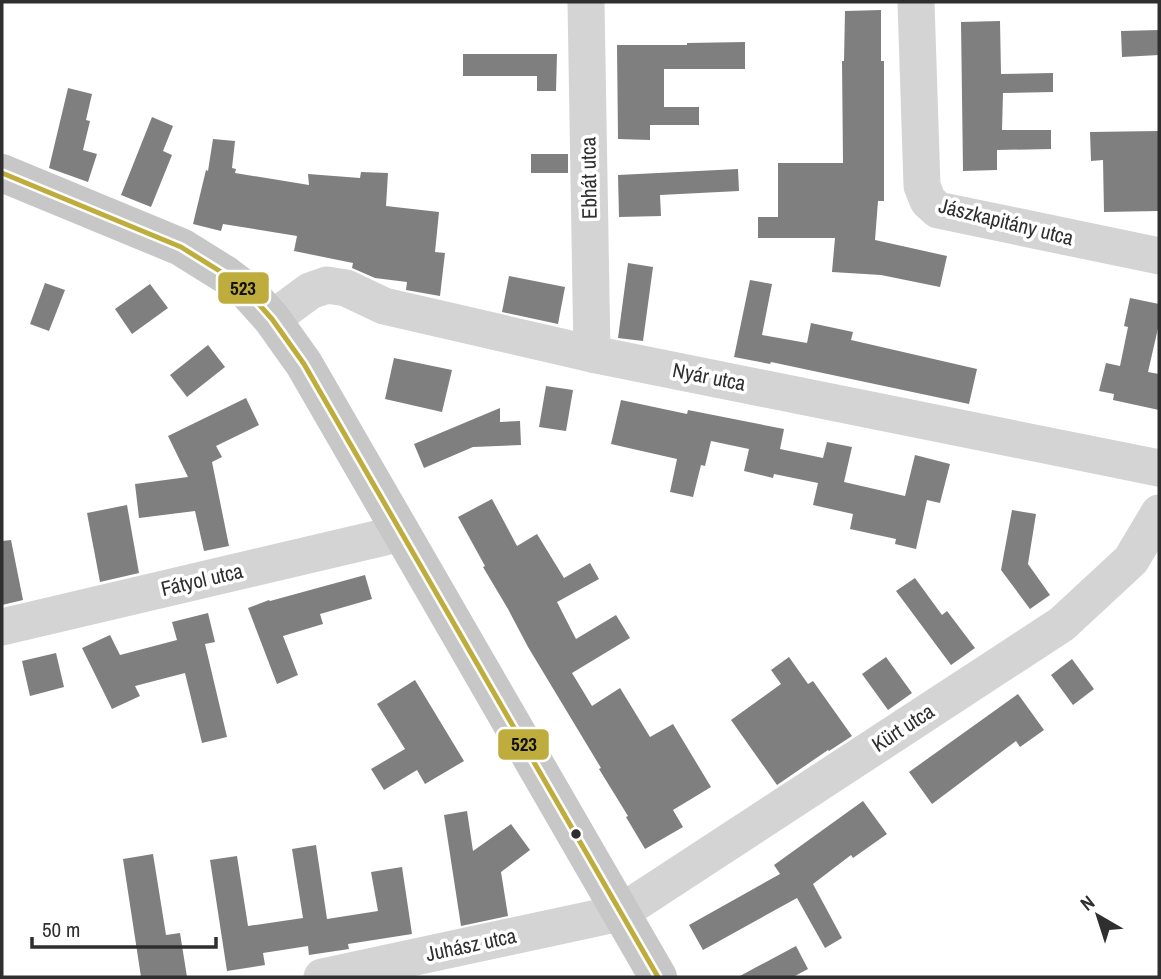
<svg xmlns="http://www.w3.org/2000/svg" width="1161" height="979" font-family="'Archivo Narrow',sans-serif">
  <style>
    .building { fill: #7f7f7f }
    .lines { fill: none; stroke-linecap: round; stroke-linejoin: round }
    .minor { stroke: #d4d4d4; stroke-width: 37 }
    .major { stroke: #c7c7c7; stroke-width: 38 }
    .bus-1-casing { stroke: #fff; stroke-width: 10 }
    .bus-1 { stroke: #beac3d; stroke-width: 5 }
    .bus-dot { fill: #2f2f2f; stroke: #fff; stroke-width: 2.5 }
    .labels { text-anchor: middle; stroke-width: 7; stroke-linejoin: round; paint-order: stroke }
    .street-label { font-size: 21px; fill: #2f2f2f; stroke: #fff }
    .line-badge { stroke: #fff; stroke-width: 2.5 }
    .pale-badge-label { font-size: 19px; text-anchor: middle; font-weight: bold; fill: #111 }
  </style>
  <rect width="100%" height="100%" fill="#fff"/>
  <g class="building">
    <polygon points="881,10 881,61 884,61 884,201 878,201 875,240 947,256 940,287 881,275 832,272 835,238 758,238 758,217 778,217 778,163 843,163 842,61 844,61 845,11"/>
    <polygon points="1000,21 1001,74 1053,73 1053,92 1003,93 1002,130 1051,130 1051,149 997,150 997,170 963,171 961,22"/>
    <polygon points="1159,30 1159,55 1122,57 1121,31"/>
    <polygon points="745,42 745,69 664,69 664,107 699,107 699,125 650,125 650,140 618,139 617,45 687,45 687,43"/>
    <polygon points="463,54 557,54 556,91 537,91 537,76 463,76"/>
    <polygon points="68,88 92,94 86,120 90,121 83,150 97,154 88,182 49,168"/>
    <polygon points="152,117 173,126 163,151 172,155 151,207 121,195"/>
    <polygon points="1159,131 1159,211 1104,212 1103,160 1091,161 1090,132"/>
    <polygon points="213,139 235,141 232,168 236,169 235,173 309,185 308,174 360,178 361,172 388,173 386,206 439,212 435,252 445,253 440,296 406,290 407,282 375,278 352,268 353,263 294,251 297,236 223,224 221,231 193,224 206,170 208,171"/>
    <rect x="531" y="154" width="37" height="19"/>
    <polygon points="738,169 739,191 660,195 661,216 619,217 618,175"/>
    <polygon points="628,263 653,267 643,341 618,338"/>
    <polygon points="509,276 565,287 558,324 502,312"/>
    <polygon points="750,280 772,284 762,335 807,343 811,323 853,332 851,340 977,369 969,404 771,362 770,364 734,357"/>
    <polygon points="45,283 65,290 49,331 30,324"/>
    <polygon points="150,284 168,308 132,334 115,309"/>
    <polygon points="1130,298 1159,304 1159,324 1148,372 1159,374 1159,410 1113,400 1114,394 1099,391 1106,363 1120,366 1128,327 1124,326"/>
    <polygon points="208,345 225,367 187,397 170,375"/>
    <polygon points="394,358 452,370 442,412 385,399"/>
    <polygon points="546,386 573,390 566,431 539,427"/>
    <polygon points="246,398 259,425 216,446 222,457 212,462 229,546 204,551 195,511 139,518 135,484 188,477 168,436"/>
    <polygon points="621,400 687,414 688,410 784,429 780,449 823,458 827,442 852,447 844,482 905,496 915,455 950,464 940,503 927,500 916,549 895,544 896,539 850,529 853,514 813,505 818,483 774,474 773,478 744,471 749,449 711,441 705,466 701,465 693,497 670,492 677,459 611,444"/>
    <polygon points="500,408 500,422 520,421 521,445 473,447 424,468 414,444"/>
    <polygon points="492,499 517,546 537,534 564,578 590,563 599,579 557,602 576,639 616,615 630,638 572,673 592,706 620,688 650,737 673,724 711,787 673,810 683,827 645,849 626,817 628,816 599,769 601,768 528,647 508,609 483,567 485,566 458,517"/>
    <polygon points="127,505 139,573 100,582 87,513"/>
    <polygon points="1012,510 1036,514 1028,564 1050,595 1030,609 1001,570"/>
    <polygon points="11,540 23,600 2,605 2,541"/>
    <polygon points="365,575 372,599 320,614 323,624 283,636 298,675 277,684 248,608 269,600 270,601"/>
    <polygon points="915,578 942,615 947,611 975,648 951,665 896,591"/>
    <polygon points="208,613 215,642 205,644 227,737 202,743 185,673 135,686 140,696 112,709 82,648 110,635 120,655 177,640 172,622"/>
    <polygon points="56,653 64,687 30,696 22,661"/>
    <polygon points="789,657 808,684 813,681 852,736 829,751 828,750 777,785 731,720 781,684 771,670"/>
    <polygon points="886,657 912,693 888,710 862,674"/>
    <polygon points="1072,659 1094,689 1073,705 1051,675"/>
    <polygon points="415,680 464,761 425,784 417,770 384,790 371,769 405,749 377,704"/>
    <polygon points="1018,694 1044,730 1020,747 1016,741 932,804 909,772"/>
    <polygon points="863,801 887,834 853,858 851,855 813,884 842,938 825,948 797,898 703,950 689,925 780,874 774,865"/>
    <polygon points="467,811 473,851 511,824 530,850 501,872 508,916 461,926 444,815"/>
    <polygon points="316,845 327,919 378,911 371,872 402,867 412,934 348,944 349,949 309,955 308,946 263,953 265,965 227,971 210,860 237,856 248,926 303,918 292,849"/>
    <polygon points="153,854 166,935 180,933 187,977 141,977 123,859"/>
    <polygon points="796,946 808,969 793,977 738,977"/>
  </g>
  <g class="lines">
    <g class="minor">
      <polyline points="586,2 592,354"/>
      <polyline points="916,2 922,186 928,201 938,210 1159,256"/>
      <polyline points="272,319 310,291 327,285 346,288 384,306 592,354 1159,468"/>
      <polyline points="2,627 402,533"/>
      <polyline points="322,977 620,913 1062,624 1131,560 1159,513"/>
    </g>
    <polyline class="major" points="2,173 181,247 226,275 247,291 272,319 304,364 658,977"/>
    <g class="bus-1-casing">
      <polyline id="bus-1" points="2,173 181,247 226,275 247,291 272,319 304,364 658,977"/>
    </g>
    <use href="#bus-1" class="bus-1"/>
  </g>
  <circle class="bus-dot" cx="576" cy="834" r="6"/>
  <g class="labels">
    <g class="street-label">
      <text transform="translate(589 178) rotate(-91)" y="7">Ebhát utca</text>
      <text transform="translate(1006 222) rotate(14)" y="7">Jászkapitány utca</text>
      <text transform="translate(709 377) rotate(11)" y="7">Nyár utca</text>
      <text transform="translate(202 580) rotate(-13)" y="7">Fátyol utca</text>
      <text transform="translate(903 728) rotate(-33)" y="7">Kürt utca</text>
      <text transform="translate(471 945) rotate(-12)" y="7">Juhász utca</text>
    </g>
  </g>
  <g class="line-badge">
    <rect x="217" y="271" width="53" height="34" rx="7" fill="#beac3d"/>
    <rect x="497" y="728" width="53" height="33" rx="7" fill="#beac3d"/>
  </g>
  <g class="pale-badge-label">
    <text x="243" y="295">523</text>
    <text x="524" y="751">523</text>
  </g>
  <rect width="1161" height="979" fill="none" stroke="#2f2f2f" stroke-width="7"/>
  <g transform="translate(1098 916) rotate(321)" stroke="#ffffff" stroke-width="5" paint-order="stroke">
  <path d="M0-5L12 26L0 18L-12 26Z" fill="#2f2f2f"/>
  <text y="-10" font-size="19" font-weight="bold" text-anchor="middle" fill="#2f2f2f">N</text>
  </g>
  <path d="M32 937v10h184v-10" fill="none" stroke="#2f2f2f" stroke-width="3.5"/>
  <text x="42" y="937" font-size="21" fill="#2f2f2f" stroke="#ffffff" stroke-width="5" paint-order="stroke">50 m</text>
</svg>
